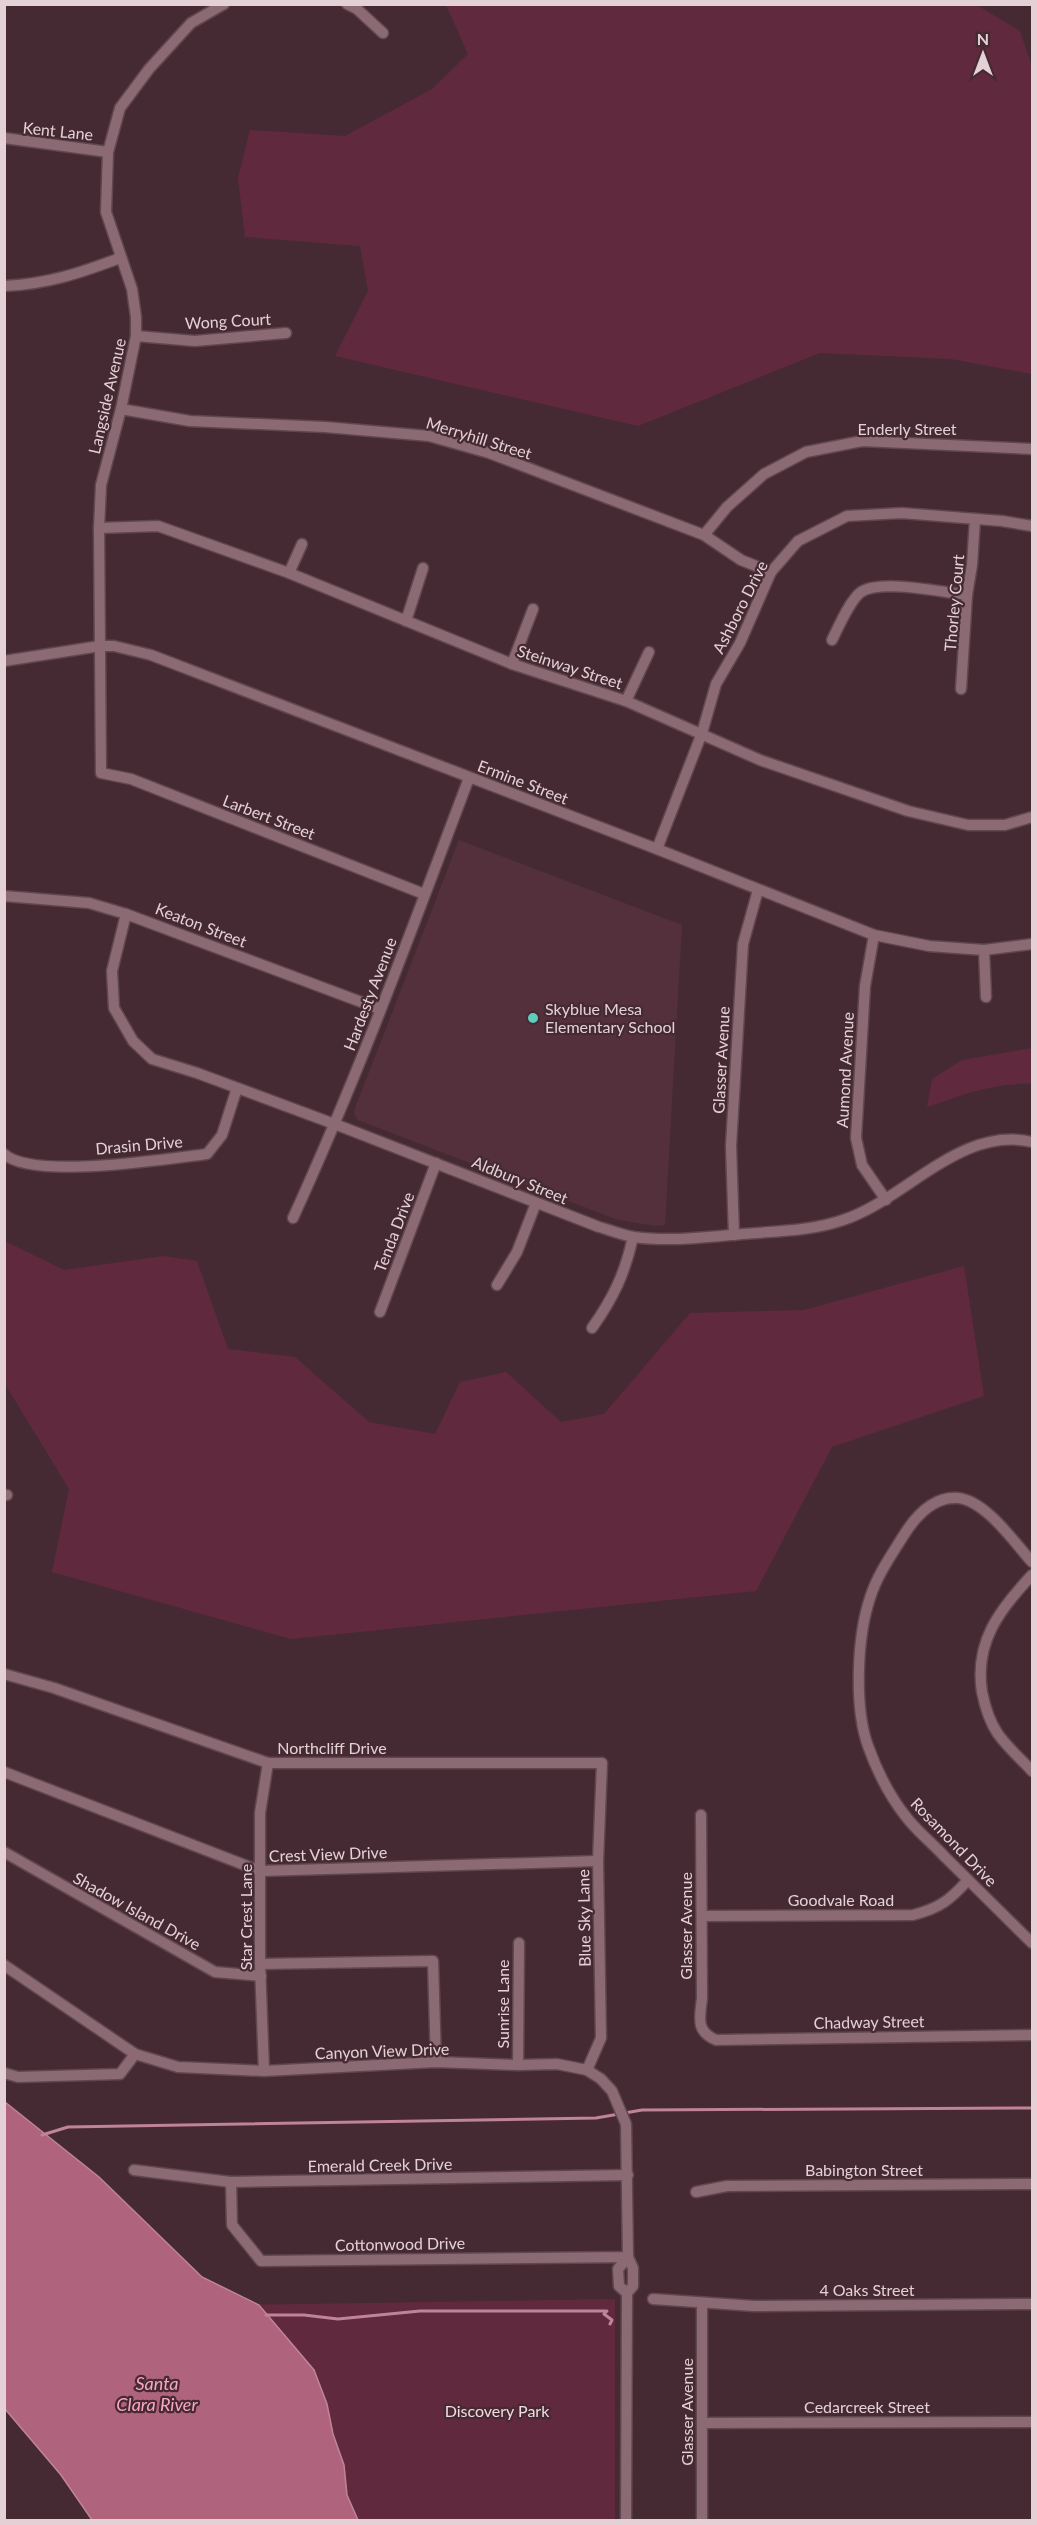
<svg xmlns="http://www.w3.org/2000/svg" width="1037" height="2525" font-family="Lato,sans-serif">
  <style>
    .built { fill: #54303c }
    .green { fill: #61293d }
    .water { fill: #b0637d; stroke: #c08498; stroke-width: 1.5 }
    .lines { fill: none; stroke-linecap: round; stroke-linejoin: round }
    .stream { stroke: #c08498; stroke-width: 3 }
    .minor-casing { stroke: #60474f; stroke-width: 13 }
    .minor { stroke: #8c6a74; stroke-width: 10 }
    .poi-dot { fill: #5dceb9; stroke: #462a33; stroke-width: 2 }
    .labels { text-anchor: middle; stroke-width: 4.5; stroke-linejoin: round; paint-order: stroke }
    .street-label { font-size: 16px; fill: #e4d1d6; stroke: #462a33 }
    .poi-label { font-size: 16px; fill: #e4d1d6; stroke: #462a33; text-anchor: start }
    .park-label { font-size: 16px; fill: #f2dbe1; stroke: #462a33 }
    .water-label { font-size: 18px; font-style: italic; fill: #fba6c1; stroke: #462a33 }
  </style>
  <rect width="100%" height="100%" fill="#462a33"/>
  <polygon class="built" points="459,840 682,925 665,1225 656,1226 618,1220 358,1120 355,1116 354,1111"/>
  <g class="green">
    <polygon points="446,5 975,4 1020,31 1032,67 1032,374 951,359 820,353 638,426 335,356 368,291 360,246 245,237 238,178 250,130 345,136 432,89 468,54"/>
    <path d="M1032,1048V1084C995,1082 962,1095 927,1107L932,1079L962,1060Z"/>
    <polygon points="5,1241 64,1270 163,1256 197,1261 228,1349 295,1357 369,1422 435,1434 460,1382 506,1372 561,1422 604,1414 690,1313 804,1310 964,1266 984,1396 832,1447 756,1591 291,1639 52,1572 69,1489 5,1384"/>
    <polygon points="615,2299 615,2520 92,2520 50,2462 48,2308"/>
  </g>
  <polygon class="water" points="5,2102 99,2177 202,2277 259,2305 314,2370 327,2404 333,2434 344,2465 347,2495 358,2520 92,2520 61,2475 5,2409"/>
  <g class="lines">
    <g class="stream">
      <polyline points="42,2135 68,2127 596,2118 642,2110 1032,2108"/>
      <polyline points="266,2315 304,2315 338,2319 420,2311 607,2311 604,2314 612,2320 610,2324"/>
    </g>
    <g class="minor-casing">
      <g id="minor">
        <polyline points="224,4 191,23 149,69 120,108 108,152 106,212 132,289 136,317 136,336 121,409 101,485 99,528 101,773 131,779 424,894"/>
        <polyline points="347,4 357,9 383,33"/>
        <polyline points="4,138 108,152"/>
        <path d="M4,286C48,284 80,273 120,258"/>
        <polyline points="136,336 195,341 286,333"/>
        <polyline points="121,409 190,421 325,427 429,436 489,453 704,535 741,560 771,572"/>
        <polyline points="99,528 158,526 289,573 512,664 626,701 760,760 908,811 968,825 1005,825 1032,817"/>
        <polyline points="704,535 727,507 764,474 806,452 862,441 1032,449"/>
        <polyline points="289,573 302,544"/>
        <polyline points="406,621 423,568"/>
        <path d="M832,640C838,628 850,600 861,592C881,579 942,592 967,595"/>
        <polyline points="4,661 100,646 114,646 151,655 657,849 874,935 929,946 984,950 1032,944"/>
        <polyline points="512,664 533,609"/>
        <polyline points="961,689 967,595 972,565 975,519"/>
        <polyline points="626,701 649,652"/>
        <polyline points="657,849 702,733 716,684 740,643 771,572 798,541 847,516 902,513 1002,521 1032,526"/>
        <polyline points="4,896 89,903 126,914 380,1009"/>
        <path d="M126,914L112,971L114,1008L133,1041L152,1059L197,1073L345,1128L599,1227C610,1230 622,1235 634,1237C670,1242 707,1237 743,1234C777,1231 811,1231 843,1220C905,1200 961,1125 1032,1142"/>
        <polyline points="874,935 865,986 856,1138 862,1165 886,1200"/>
        <polyline points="984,950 986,997"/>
        <path d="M4,1154C33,1180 167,1159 207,1154L222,1135L237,1088"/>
        <path d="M293,1218C359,1074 413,926 469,778"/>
        <polyline points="734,1235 731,1146 743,944 758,890"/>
        <polyline points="497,1285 517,1252 536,1203"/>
        <polyline points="380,1312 436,1163"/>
        <path d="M592,1328C614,1297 625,1273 633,1237"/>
        <polyline points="4,1495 7,1495"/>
        <path d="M1032,1562C1014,1542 986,1501 958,1498C932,1496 914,1518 902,1538C890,1557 877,1576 870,1598C857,1637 854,1707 868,1746C877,1771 890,1797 907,1818C918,1832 933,1844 945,1857C974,1886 1003,1914 1032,1943"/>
        <path d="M1032,1575C1000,1609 974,1642 982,1692C985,1707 989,1721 998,1734C1008,1748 1021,1759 1032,1771"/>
        <polyline points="4,1674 54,1688 268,1763 602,1763 598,1861 601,2038 587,2070"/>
        <polyline points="4,1772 260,1871 598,1861"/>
        <path d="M701,1815L702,1998C700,2017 695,2031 716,2040L1032,2035"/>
        <polyline points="4,1852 215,1972 261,1976"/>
        <path d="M702,1916L913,1915C940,1908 950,1900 968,1880"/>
        <polyline points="260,1964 433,1961 436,2062"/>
        <polyline points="4,1965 135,2054 178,2067 264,2071 436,2062 518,2065 557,2064 587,2070 601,2079 612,2091 626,2124 628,2257 261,2261 232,2225 231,2182"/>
        <polyline points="518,2065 519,1943"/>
        <polyline points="264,2071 260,1964 260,1813 268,1763"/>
        <polyline points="4,2073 18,2077 120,2074 135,2054"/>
        <polyline points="134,2170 231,2182 628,2175"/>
        <polyline points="696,2192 727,2186 1032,2184"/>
        <polyline points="653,2299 754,2306 1032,2304"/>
        <polyline points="702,2423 1032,2422"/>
        <polyline points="626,2520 627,2293 633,2286 633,2268 628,2257 618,2269 619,2286 627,2293"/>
        <polyline points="702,2520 702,2303"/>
      </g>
    </g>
    <use href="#minor" class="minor"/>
  </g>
  <circle class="poi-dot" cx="533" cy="1018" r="6"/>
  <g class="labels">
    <g class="street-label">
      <text transform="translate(58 131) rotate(6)" y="6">Kent Lane</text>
      <text transform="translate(228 321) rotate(-3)" y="6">Wong Court</text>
      <text transform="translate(107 396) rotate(-77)" y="6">Langside Avenue</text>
      <text x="907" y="435">Enderly Street</text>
      <text transform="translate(479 438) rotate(17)" y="6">Merryhill Street</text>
      <text transform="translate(954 603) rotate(-85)" y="6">Thorley Court</text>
      <text transform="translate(740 607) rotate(-63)" y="6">Ashboro Drive</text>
      <text transform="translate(570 667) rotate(18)" y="6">Steinway Street</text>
      <text transform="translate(523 782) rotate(21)" y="6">Ermine Street</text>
      <text transform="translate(269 817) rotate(21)" y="6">Larbert Street</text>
      <text transform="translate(201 925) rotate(21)" y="6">Keaton Street</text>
      <text transform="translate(370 994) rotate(-69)" y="6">Hardesty Avenue</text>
      <text transform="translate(721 1060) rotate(-87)" y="6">Glasser Avenue</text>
      <text transform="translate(845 1070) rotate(-87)" y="6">Aumond Avenue</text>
      <text transform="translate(139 1145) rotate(-5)" y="6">Drasin Drive</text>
      <text transform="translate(520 1180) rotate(22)" y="6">Aldbury Street</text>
      <text transform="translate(394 1232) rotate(-69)" y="6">Tenda Drive</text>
      <text x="332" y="1754">Northcliff Drive</text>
      <text transform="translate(954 1842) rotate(46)" y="6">Rosamond Drive</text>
      <text transform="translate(328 1854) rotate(-2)" y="6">Crest View Drive</text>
      <text x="841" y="1906">Goodvale Road</text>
      <text transform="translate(137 1911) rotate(29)" y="6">Shadow Island Drive</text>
      <text transform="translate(246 1917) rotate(-90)" y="6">Star Crest Lane</text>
      <text transform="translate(584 1918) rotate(-91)" y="6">Blue Sky Lane</text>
      <text transform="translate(686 1926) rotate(-90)" y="6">Glasser Avenue</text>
      <text transform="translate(503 2004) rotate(-90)" y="6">Sunrise Lane</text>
      <text transform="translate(869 2022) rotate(-1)" y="6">Chadway Street</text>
      <text transform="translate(382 2051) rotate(-2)" y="6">Canyon View Drive</text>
      <text transform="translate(380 2165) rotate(-1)" y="6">Emerald Creek Drive</text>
      <text x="864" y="2176">Babington Street</text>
      <text transform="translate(400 2244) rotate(-1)" y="6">Cottonwood Drive</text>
      <text x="867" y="2296">4 Oaks Street</text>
      <text x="867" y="2413">Cedarcreek Street</text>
      <text transform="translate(687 2412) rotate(-90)" y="6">Glasser Avenue</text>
    </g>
    <g class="poi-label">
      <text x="545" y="1015">Skyblue Mesa<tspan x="545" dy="18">Elementary School</tspan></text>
    </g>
    <g class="park-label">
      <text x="497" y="2417">Discovery Park</text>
    </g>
    <g class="water-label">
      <text x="157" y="2390">Santa<tspan x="157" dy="21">Clara River</tspan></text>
    </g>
  </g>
  <rect width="1037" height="2525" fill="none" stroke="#e4d1d6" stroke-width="12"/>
  <g transform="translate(983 54)" stroke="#462a33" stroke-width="4.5" paint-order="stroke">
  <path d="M0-4.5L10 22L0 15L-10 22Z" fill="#e4d1d6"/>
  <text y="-9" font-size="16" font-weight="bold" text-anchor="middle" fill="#e4d1d6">N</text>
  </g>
</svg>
